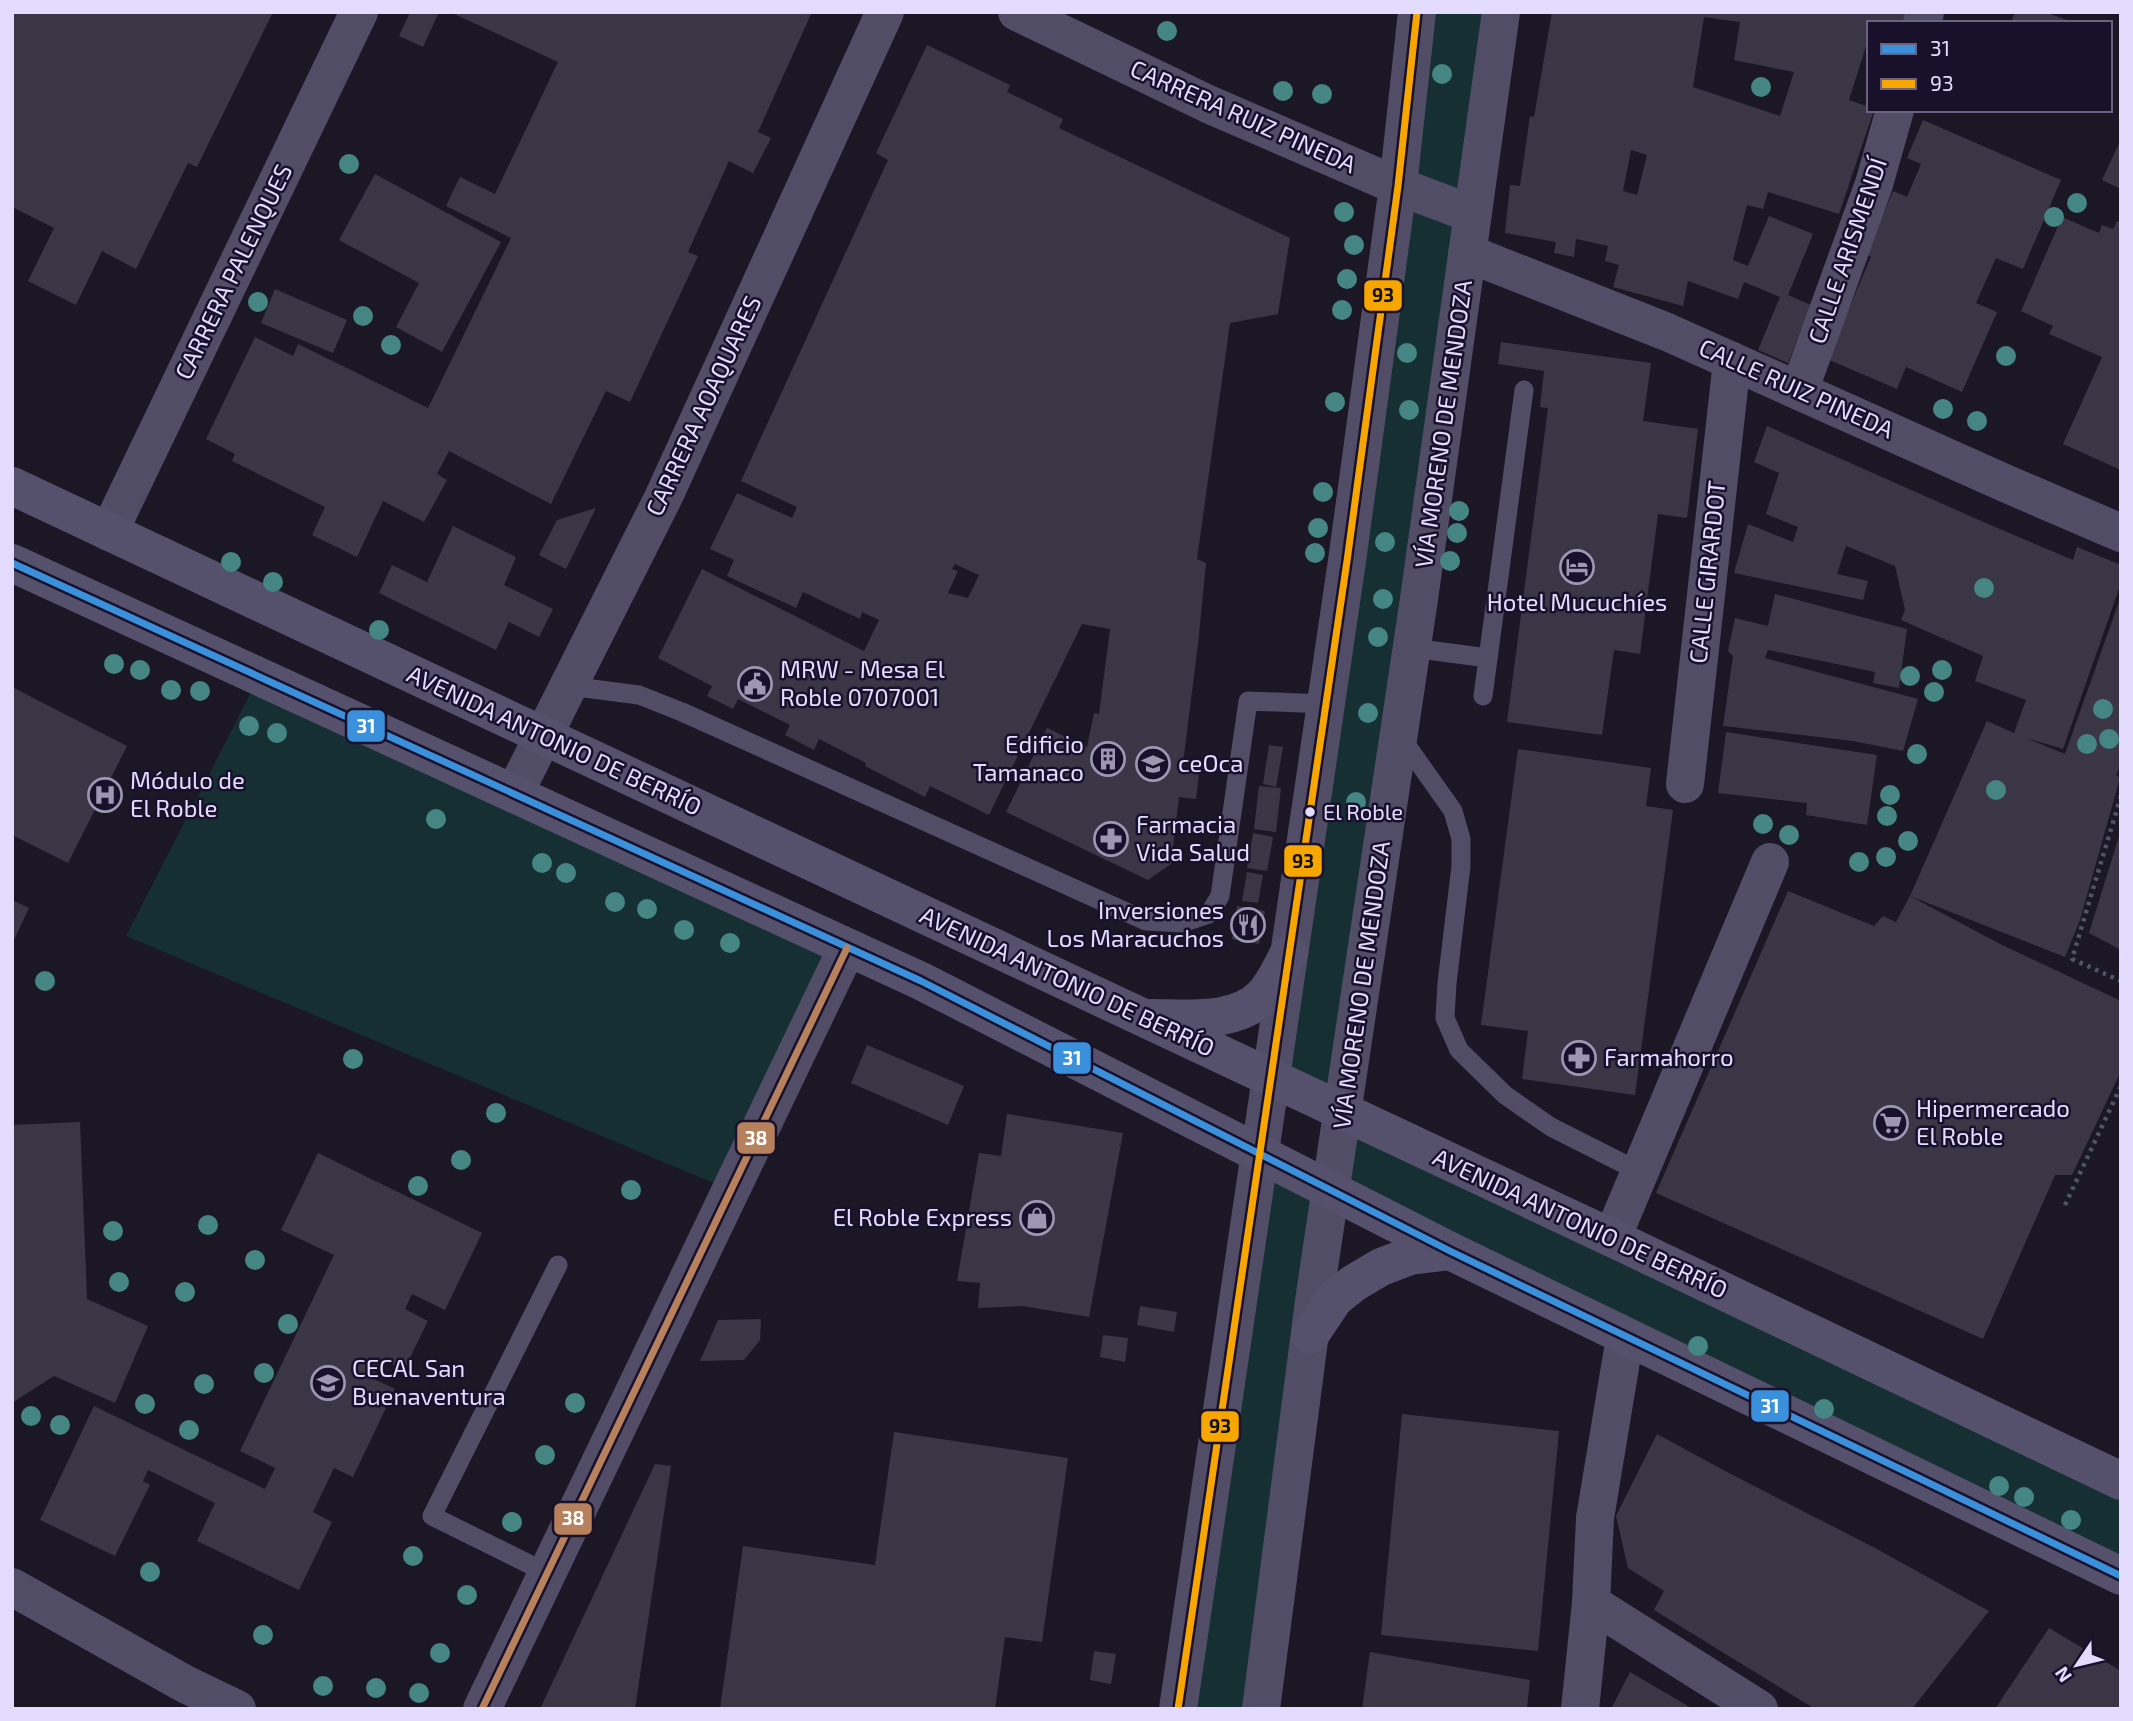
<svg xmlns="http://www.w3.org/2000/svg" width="2133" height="1721" font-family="'Exo 2',sans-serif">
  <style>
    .green { fill: #152f33 }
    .building { fill: #3b3646; fill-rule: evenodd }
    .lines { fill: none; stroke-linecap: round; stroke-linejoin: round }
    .path { stroke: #4c5666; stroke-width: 4.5; stroke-dasharray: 3.5 5; stroke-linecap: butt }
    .lane { stroke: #514d66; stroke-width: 19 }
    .street { stroke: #514d66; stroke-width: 38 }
    .secondary { stroke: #55506b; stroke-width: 38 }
    .bus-1-casing { stroke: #19112b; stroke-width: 12 }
    .bus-2-casing { stroke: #19112b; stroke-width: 12 }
    .bus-3-casing { stroke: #19112b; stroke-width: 12 }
    .bus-1 { stroke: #3a90db; stroke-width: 7 }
    .bus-2 { stroke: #f7a600; stroke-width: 7 }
    .bus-3 { stroke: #b6815c; stroke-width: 7 }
    .tree { fill: #458684 }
    .bus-dot { fill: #e4dcff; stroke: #19112b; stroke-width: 2.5 }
    .labels { text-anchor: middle; stroke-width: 5; stroke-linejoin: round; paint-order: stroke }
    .bus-label { font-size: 22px; fill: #e4dcff; stroke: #19112b; text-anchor: start }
    .street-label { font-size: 24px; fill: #e4dcff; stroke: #19112b }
    .poi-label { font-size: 24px; fill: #e4dcff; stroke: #19112b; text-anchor: start }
    .line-badge { stroke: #19112b; stroke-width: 2.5 }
    .badge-label { font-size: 19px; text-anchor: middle; font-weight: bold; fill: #fff }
    .pale-badge-label { font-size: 19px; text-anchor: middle; font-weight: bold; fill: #111 }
  </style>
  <rect width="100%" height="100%" fill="#1b1725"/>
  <g class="green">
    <polygon points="1417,12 1500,12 1339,1104 1276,1075"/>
    <polygon points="259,677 847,948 730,1190 126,936"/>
    <polygon points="1343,1112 2121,1481 2121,1576 1331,1191 1261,1709 1178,1709 1259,1154 1330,1190"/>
  </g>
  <g class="building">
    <polygon points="12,12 273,12 197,167 188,163 136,269 102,251 76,305 28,281 54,228 12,207"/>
    <polygon points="410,12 439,12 423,47 399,36"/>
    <polygon points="450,12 812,12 758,132 771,138 753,173 729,161 688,252 698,256 630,402 606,391 551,504 449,451 437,474 447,480 424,522 383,501 357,557 312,535 325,507 232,461 235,454 206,439 255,337 293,356 298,344 428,408 511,238 446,206 460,177 495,194 558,62"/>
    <path d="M1552,12H1906L1904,23H1869V43H1867L1849,100L1869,107V110H1874L1839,214L1768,192L1763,209L1747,205L1733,260L1748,266L1769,216L1813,234L1788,295L1811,305L1788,363L1758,350L1780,297L1744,282L1738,299L1688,281L1683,306L1613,287L1619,265L1605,261L1608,246L1576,239L1574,257L1554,253L1556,242L1505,233L1510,185L1520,186L1530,116L1534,117ZM1704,17L1740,22L1734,60L1794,72L1780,116L1693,87ZM1631,150L1647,155L1637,195L1623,191Z"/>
    <polygon points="2015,12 2045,12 2075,23 2011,23"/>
    <path d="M927,45L1010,85L1007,92L1063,119L1059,128L1290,238L1278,314L1230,323L1197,559L1206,563L1198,644L1182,771L1199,773L1196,799L1179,797L1171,864L1148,880L1006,812L1047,728L1087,747L1094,713L1099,714L1110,629L1082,624L989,815L930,786L925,797L865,766L866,763L819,739L814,750L785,735L790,725L738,699L733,709L707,696L712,686L658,658L702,569L864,651L879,620L862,612L860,619L803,592L796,608L727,576L734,560L710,549L737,493L792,518L797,507L741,481L888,160L876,153ZM955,564L979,575L968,598L948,593L958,571L952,569Z"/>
    <polygon points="1923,120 2061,180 2023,269 1996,258 1976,303 1997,312 1962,392 1906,367 1897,389 1827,359 1871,257 1866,254 1893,191 1907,197 1921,164 1907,158"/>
    <polygon points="2121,139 2121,189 2102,180"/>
    <polygon points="375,174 501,242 442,352 396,327 419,283 339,240"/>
    <polygon points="2062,217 2099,233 2102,225 2113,229 2117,221 2121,222 2121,470 2063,444 2102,357 2049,334 2053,326 2021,311"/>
    <polygon points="275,289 347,320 333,353 261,323"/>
    <polygon points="1501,342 1651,363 1643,421 1698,429 1687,518 1658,514 1640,654 1614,650 1602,735 1507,722 1548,408 1540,407 1544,371 1498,364"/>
    <polygon points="1767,426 1988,524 2073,560 2077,547 2121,565 2121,583 2063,749 2026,738 2065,754 2121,596 2121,764 2116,775 2120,778 2080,920 2065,957 1910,896 2002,945 2121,1001 2121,1071 2072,1175 2055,1175 1983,1339 1656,1193 1788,891 1874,926 1883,916 1896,922 1910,896 1987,721 2014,733 2026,700 1975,681 1983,656 1901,620 1905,610 1895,566 1846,546 1837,574 1868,581 1863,600 1734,573 1748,524 1793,542 1798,527 1766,514 1779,473 1754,462"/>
    <polygon points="596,508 566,569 539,555 557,520"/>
    <polygon points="453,526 516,557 504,585 553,609 539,637 509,622 496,650 379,593 392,565 427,582"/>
    <polygon points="1775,594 1907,629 1899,688 1873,683 1875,672 1768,650 1765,658 1918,699 1903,751 1853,741 1723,726 1733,656 1728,651 1735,618 1768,626"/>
    <polygon points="12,687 127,746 68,863 12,835"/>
    <polygon points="1726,732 1877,755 1867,825 1806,815 1807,803 1718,793"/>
    <polygon points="1269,745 1283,747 1276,787 1263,784"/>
    <polygon points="1518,749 1651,768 1646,806 1673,810 1635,1095 1522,1079 1528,1031 1481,1025"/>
    <polygon points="1259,786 1281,788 1276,832 1254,829"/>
    <polygon points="1253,833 1273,837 1267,871 1247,868"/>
    <polygon points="2120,833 2121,833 2121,950 2089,933"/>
    <polygon points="1247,872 1263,875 1258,903 1242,901"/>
    <polygon points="12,900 29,908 12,944"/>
    <polygon points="1237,906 1265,911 1259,944 1232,939"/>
    <polygon points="867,1045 964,1086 948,1125 851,1083"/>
    <polygon points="1007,1114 1123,1133 1089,1317 1022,1306 978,1308 980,1283 957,1281 979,1153 1001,1156"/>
    <polygon points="80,1122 87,1299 148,1326 115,1403 54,1376 12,1403 12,1125"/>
    <polygon points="318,1153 482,1233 445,1310 412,1294 405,1309 428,1321 404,1370 381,1359 372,1378 395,1389 353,1477 334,1468 313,1512 332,1522 299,1590 197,1541 215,1503 148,1470 143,1481 150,1485 115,1556 40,1520 94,1406 265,1489 275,1468 240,1451 334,1255 281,1230"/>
    <polygon points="1140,1306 1177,1312 1174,1332 1137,1325"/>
    <polygon points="761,1319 760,1340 744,1360 700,1361 718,1320"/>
    <polygon points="1103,1335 1128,1338 1125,1362 1100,1357"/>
    <polygon points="1402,1414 1559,1431 1538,1651 1381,1635"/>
    <polygon points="894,1432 1068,1458 1042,1642 1005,1637 995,1709 720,1709 743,1546 875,1565"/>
    <polygon points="1657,1434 1727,1472 1875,1548 1989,1611 1912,1709 1815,1709 1654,1610 1664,1591 1628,1568 1616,1516"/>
    <polygon points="655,1464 671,1466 635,1709 540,1709"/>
    <polygon points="2049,1628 2121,1671 2121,1709 1995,1709"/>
    <polygon points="1094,1651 1116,1654 1111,1684 1090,1680"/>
    <polygon points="1370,1652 1530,1680 1527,1709 1362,1709"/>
    <polygon points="1630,1672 1693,1709 1611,1709"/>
  </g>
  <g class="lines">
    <g class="path">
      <polyline points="2121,796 2072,959 2121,981"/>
      <polyline points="2065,1205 2121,1086"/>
    </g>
    <g class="lane">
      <polyline points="1412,648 1488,658"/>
      <polyline points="569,686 639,695 682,712 1146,921 1182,923 1209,914 1220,896 1248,701 1326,704"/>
      <polyline points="1483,696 1524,390"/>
      <polyline points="1400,736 1453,811 1461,839 1461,866 1447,983 1445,1018 1459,1050 1505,1095 1551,1127 1640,1172"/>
      <polyline points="547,1573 432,1516 558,1265"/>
    </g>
    <g class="street">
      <polyline points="1017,12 1208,104 1398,186 1472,214"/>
      <polyline points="1922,23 1925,12"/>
      <polyline points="1467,253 1667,332 2007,484 2121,533"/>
      <polyline points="1799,391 1874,184 1895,110"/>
      <polyline points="109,532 359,12"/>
      <polyline points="1685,784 1732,361"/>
      <polyline points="514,794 664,496 885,12"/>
      <polyline points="1612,1238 1770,862"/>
      <polyline points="12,1587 185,1684 237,1709"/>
      <polyline points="1591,1603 1759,1709"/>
      <polyline points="482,1709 847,948"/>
      <polyline points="1178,1709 1347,561 1398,186 1417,12"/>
      <polyline points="1261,1709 1315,1294 1419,599 1501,12"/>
      <polyline points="1580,1709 1591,1603 1595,1518 1625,1337"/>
    </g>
    <g class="secondary">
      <polyline points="12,486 1612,1238 2121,1481"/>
      <polyline points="12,563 921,981 1450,1251 2121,1576"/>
      <path d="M1152,1018C1188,1018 1236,1024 1263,996C1274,984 1281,968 1289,953"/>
      <polyline points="1310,1335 1334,1299 1354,1283 1381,1267 1410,1256 1450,1251"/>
    </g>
    <g class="bus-1-casing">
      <polyline id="bus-1" points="12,563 921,981 1450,1251 2121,1576"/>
    </g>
    <g class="bus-2-casing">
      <polyline id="bus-2" points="1178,1709 1347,561 1398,186 1417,12"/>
    </g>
    <g class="bus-3-casing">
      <polyline id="bus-3" points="482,1709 847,948"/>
    </g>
    <use href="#bus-1" class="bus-1"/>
    <use href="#bus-2" class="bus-2"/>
    <use href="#bus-3" class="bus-3"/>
  </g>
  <g class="tree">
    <circle cx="1167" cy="31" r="10"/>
    <circle cx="1442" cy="74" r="10"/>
    <circle cx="1761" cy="87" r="10"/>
    <circle cx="1283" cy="91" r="10"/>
    <circle cx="1322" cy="94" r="10"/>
    <circle cx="349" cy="164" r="10"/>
    <circle cx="2077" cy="203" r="10"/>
    <circle cx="1344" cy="212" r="10"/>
    <circle cx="2054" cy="217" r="10"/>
    <circle cx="1354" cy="245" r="10"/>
    <circle cx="1347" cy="279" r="10"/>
    <circle cx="258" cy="302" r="10"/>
    <circle cx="1342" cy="310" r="10"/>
    <circle cx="363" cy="316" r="10"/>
    <circle cx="391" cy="345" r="10"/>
    <circle cx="1407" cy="353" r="10"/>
    <circle cx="2006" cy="356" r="10"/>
    <circle cx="1335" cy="402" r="10"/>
    <circle cx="1943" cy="409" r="10"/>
    <circle cx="1409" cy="410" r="10"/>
    <circle cx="1977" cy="421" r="10"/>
    <circle cx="1323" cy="492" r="10"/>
    <circle cx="1459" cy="511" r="10"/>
    <circle cx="1318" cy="528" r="10"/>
    <circle cx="1457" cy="533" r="10"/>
    <circle cx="1385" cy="542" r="10"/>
    <circle cx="1315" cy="553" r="10"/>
    <circle cx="1450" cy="561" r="10"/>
    <circle cx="231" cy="562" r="10"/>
    <circle cx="273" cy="582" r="10"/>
    <circle cx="1984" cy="588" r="10"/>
    <circle cx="1383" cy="599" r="10"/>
    <circle cx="379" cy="630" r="10"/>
    <circle cx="1378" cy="637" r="10"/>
    <circle cx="114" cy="664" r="10"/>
    <circle cx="140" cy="670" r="10"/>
    <circle cx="1942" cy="670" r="10"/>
    <circle cx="1910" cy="676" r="10"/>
    <circle cx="171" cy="690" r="10"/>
    <circle cx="200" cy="691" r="10"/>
    <circle cx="1934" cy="692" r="10"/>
    <circle cx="2103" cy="709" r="10"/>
    <circle cx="1368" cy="713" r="10"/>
    <circle cx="249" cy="726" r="10"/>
    <circle cx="277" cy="733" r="10"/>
    <circle cx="2109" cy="739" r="10"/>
    <circle cx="2087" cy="744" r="10"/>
    <circle cx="1917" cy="754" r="10"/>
    <circle cx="1996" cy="790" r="10"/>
    <circle cx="1890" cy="795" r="10"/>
    <circle cx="1356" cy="802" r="10"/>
    <circle cx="1887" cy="816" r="10"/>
    <circle cx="436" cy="819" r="10"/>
    <circle cx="1763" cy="824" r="10"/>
    <circle cx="1789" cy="835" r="10"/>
    <circle cx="1908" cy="841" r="10"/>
    <circle cx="1886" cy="857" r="10"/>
    <circle cx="1859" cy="862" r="10"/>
    <circle cx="542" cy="863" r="10"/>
    <circle cx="566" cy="873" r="10"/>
    <circle cx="615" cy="902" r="10"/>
    <circle cx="647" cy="909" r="10"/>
    <circle cx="684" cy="930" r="10"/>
    <circle cx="730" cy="943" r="10"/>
    <circle cx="45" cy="981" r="10"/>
    <circle cx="353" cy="1059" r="10"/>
    <circle cx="496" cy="1113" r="10"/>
    <circle cx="461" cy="1160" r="10"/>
    <circle cx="418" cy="1186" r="10"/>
    <circle cx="631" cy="1190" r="10"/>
    <circle cx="208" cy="1225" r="10"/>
    <circle cx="113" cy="1231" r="10"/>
    <circle cx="255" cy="1260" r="10"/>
    <circle cx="119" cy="1282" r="10"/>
    <circle cx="185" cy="1292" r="10"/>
    <circle cx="288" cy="1324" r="10"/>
    <circle cx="1698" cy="1346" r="10"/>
    <circle cx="264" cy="1373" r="10"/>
    <circle cx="204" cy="1384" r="10"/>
    <circle cx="575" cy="1403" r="10"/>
    <circle cx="145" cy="1404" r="10"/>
    <circle cx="1824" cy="1409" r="10"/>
    <circle cx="31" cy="1416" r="10"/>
    <circle cx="60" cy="1425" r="10"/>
    <circle cx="189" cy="1430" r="10"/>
    <circle cx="545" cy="1455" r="10"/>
    <circle cx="1999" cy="1486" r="10"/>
    <circle cx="2024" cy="1497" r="10"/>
    <circle cx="2071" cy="1520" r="10"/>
    <circle cx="512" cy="1522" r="10"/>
    <circle cx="413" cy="1556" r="10"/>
    <circle cx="150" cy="1572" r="10"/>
    <circle cx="467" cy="1595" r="10"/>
    <circle cx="263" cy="1635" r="10"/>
    <circle cx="440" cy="1653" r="10"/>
    <circle cx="323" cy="1686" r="10"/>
    <circle cx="376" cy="1688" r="10"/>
    <circle cx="419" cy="1693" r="10"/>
  </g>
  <defs>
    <g id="hotel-ring" transform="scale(1.75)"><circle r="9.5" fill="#19112b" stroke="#9e97b3" stroke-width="1.5"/><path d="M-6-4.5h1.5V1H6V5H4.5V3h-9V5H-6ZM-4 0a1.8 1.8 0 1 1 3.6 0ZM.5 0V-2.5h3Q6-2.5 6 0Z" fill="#9e97b3"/></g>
    <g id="civic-ring" transform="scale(1.75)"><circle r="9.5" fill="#19112b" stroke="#9e97b3" stroke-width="1.5"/><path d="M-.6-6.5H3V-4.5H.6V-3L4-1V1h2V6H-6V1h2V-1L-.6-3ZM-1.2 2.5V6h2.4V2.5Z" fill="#9e97b3"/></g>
    <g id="building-ring" transform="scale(1.75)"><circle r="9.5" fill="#19112b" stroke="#9e97b3" stroke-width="1.5"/><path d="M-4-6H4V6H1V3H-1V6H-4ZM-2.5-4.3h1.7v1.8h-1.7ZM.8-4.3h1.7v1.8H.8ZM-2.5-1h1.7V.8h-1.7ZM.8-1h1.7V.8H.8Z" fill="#9e97b3"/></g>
    <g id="university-ring" transform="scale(1.75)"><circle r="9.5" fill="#19112b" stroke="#9e97b3" stroke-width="1.5"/><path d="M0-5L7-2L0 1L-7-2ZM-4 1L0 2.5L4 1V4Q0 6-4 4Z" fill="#9e97b3"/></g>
    <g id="hospital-ring" transform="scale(1.75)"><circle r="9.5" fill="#19112b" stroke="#9e97b3" stroke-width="1.5"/><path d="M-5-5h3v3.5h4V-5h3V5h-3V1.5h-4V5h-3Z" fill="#9e97b3"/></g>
    <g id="pharmacy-ring" transform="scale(1.75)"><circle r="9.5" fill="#19112b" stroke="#9e97b3" stroke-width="1.5"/><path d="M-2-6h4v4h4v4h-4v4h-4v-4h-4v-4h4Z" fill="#9e97b3"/></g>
    <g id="restaurant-ring" transform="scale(1.75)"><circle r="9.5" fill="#19112b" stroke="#9e97b3" stroke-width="1.5"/><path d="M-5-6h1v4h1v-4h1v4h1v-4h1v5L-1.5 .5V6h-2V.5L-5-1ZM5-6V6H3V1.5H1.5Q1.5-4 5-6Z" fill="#9e97b3"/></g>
    <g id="supermarket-ring" transform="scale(1.75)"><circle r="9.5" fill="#19112b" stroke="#9e97b3" stroke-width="1.5"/><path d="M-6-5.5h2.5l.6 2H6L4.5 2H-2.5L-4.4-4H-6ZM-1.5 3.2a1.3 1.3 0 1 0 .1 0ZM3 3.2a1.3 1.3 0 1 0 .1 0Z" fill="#9e97b3"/></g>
    <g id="shop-ring" transform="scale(1.75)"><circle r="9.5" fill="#19112b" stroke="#9e97b3" stroke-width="1.5"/><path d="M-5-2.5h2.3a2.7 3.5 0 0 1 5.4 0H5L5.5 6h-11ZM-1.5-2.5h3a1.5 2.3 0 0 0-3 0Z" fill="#9e97b3"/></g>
  </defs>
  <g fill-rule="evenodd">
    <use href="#hotel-ring" x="1577" y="567"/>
    <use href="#civic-ring" x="755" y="684"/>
    <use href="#building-ring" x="1108" y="759"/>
    <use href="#university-ring" x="1153" y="764"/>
    <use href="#hospital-ring" x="105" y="795"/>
    <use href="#pharmacy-ring" x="1111" y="839"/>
    <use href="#restaurant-ring" x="1248" y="925"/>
    <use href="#pharmacy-ring" x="1579" y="1058"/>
    <use href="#supermarket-ring" x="1891" y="1123"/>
    <use href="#shop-ring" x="1037" y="1218"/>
    <use href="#university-ring" x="328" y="1383"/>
  </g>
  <circle class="bus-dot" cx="1310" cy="812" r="6"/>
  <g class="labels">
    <g class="bus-label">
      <text x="1323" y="820">El Roble</text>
    </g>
    <g class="street-label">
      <text transform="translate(1243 117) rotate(24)" y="8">CARRERA RUIZ PINEDA</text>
      <text transform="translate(1848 251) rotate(-71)" y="8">CALLE ARISMENDÍ</text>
      <text transform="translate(234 272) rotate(-64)" y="8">CARRERA PALENQUES</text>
      <text transform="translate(1796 389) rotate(24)" y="8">CALLE RUIZ PINEDA</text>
      <text transform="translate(704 406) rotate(-65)" y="8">CARRERA AOAQUARES</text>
      <text transform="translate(1444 424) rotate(-82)" y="8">VÍA MORENO DE MENDOZA</text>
      <text transform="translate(1708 572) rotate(-84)" y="8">CALLE GIRARDOT</text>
      <text transform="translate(554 741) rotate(25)" y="8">AVENIDA ANTONIO DE BERRÍO</text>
      <text transform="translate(1067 982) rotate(25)" y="8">AVENIDA ANTONIO DE BERRÍO</text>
      <text transform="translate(1362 985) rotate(-82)" y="8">VÍA MORENO DE MENDOZA</text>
      <text transform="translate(1580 1224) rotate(25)" y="8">AVENIDA ANTONIO DE BERRÍO</text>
    </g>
    <g class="poi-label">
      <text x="1577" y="611" text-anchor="middle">Hotel Mucuchíes</text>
      <text x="780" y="678">MRW - Mesa El<tspan x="780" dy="28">Roble 0707001</tspan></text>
      <text x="1084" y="753" text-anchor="end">Edificio<tspan x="1084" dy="28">Tamanaco</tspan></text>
      <text x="1178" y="772">ceOca</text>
      <text x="130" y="789">Módulo de<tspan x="130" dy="28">El Roble</tspan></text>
      <text x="1136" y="833">Farmacia<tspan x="1136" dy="28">Vida Salud</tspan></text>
      <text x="1224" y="919" text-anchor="end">Inversiones<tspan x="1224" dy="28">Los Maracuchos</tspan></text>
      <text x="1604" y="1066">Farmahorro</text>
      <text x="1916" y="1117">Hipermercado<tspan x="1916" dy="28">El Roble</tspan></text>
      <text x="1012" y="1226" text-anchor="end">El Roble Express</text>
      <text x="352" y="1377">CECAL San<tspan x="352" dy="28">Buenaventura</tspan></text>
    </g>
  </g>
  <g class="line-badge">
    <rect x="1363" y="279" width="40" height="33" rx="7" fill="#f7a600"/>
    <rect x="346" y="709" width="40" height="34" rx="7" fill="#3a90db"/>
    <rect x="1283" y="844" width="40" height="34" rx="7" fill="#f7a600"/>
    <rect x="1052" y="1041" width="40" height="34" rx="7" fill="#3a90db"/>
    <rect x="736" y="1121" width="40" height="34" rx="7" fill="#b6815c"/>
    <rect x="1750" y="1389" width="40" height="34" rx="7" fill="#3a90db"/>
    <rect x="1200" y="1410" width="40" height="33" rx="7" fill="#f7a600"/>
    <rect x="553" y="1502" width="40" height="34" rx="7" fill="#b6815c"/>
  </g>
  <g class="badge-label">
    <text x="366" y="733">31</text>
    <text x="1072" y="1065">31</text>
    <text x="756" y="1145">38</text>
    <text x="1770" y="1413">31</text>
    <text x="573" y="1525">38</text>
  </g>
  <g class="pale-badge-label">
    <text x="1383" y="302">93</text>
    <text x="1303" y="868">93</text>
    <text x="1220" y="1433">93</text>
  </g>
  <rect width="2133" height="1721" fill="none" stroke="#e4dcff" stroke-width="28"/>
  <rect x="1867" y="21" width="245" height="91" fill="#19112b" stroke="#6a6280" stroke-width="2"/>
  <rect x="1881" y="44" width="35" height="10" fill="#3a90db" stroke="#6a6280" stroke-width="2"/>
  <text x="1930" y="56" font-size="21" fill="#e4dcff">31</text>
  <rect x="1881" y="79" width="35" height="10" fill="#f7a600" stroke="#6a6280" stroke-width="2"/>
  <text x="1930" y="91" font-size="21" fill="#e4dcff">93</text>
  <g transform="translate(2077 1665) rotate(235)" stroke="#19112b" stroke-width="5" paint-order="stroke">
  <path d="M0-5L12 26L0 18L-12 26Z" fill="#e4dcff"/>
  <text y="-10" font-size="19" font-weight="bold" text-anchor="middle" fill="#e4dcff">N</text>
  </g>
</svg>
